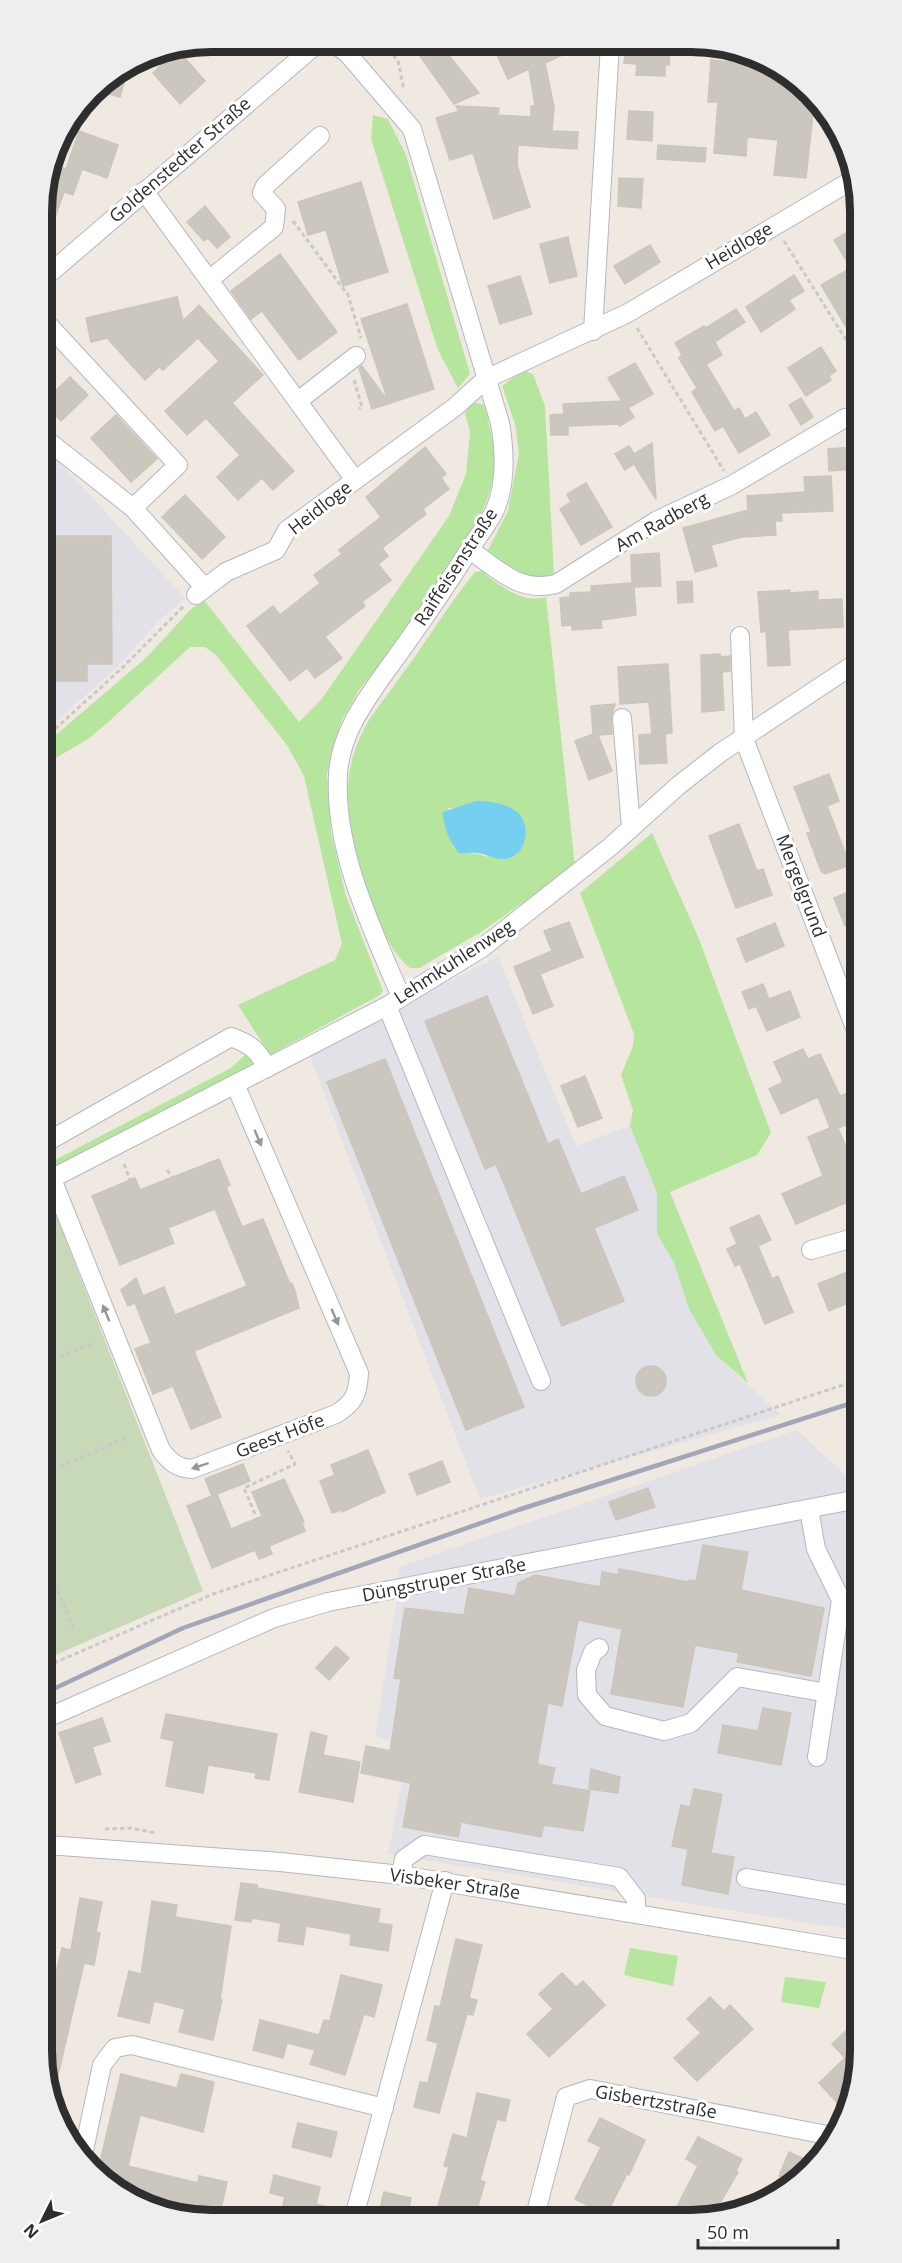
<svg xmlns="http://www.w3.org/2000/svg" width="902" height="2263" font-family="'Open Sans',sans-serif">
  <style>
    .industrial { fill: #e3e1e8 }
    .green { fill: #b6e59e; fill-rule: evenodd }
    .cemetery { fill: #c8d9b8 }
    .water { fill: #75cff0 }
    .building { fill: #cbc7bf; stroke: #cbc5ba; stroke-width: 1.5 }
    .lines { fill: none; stroke-linecap: round; stroke-linejoin: round }
    .minor-casing { stroke: #b4b7c1; stroke-width: 20 }
    .path { stroke: #c9c9c9; stroke-width: 3; stroke-dasharray: 4.5 3; stroke-linecap: butt }
    .minor { stroke: #fff; stroke-width: 18 }
    .rail { stroke: #a3a6b8; stroke-width: 4.5 }
    .oneway { fill: #969696 }
    .labels { text-anchor: middle; stroke-width: 6; stroke-linejoin: round; paint-order: stroke }
    .street-label { font-size: 18px; fill: #2e2e2e; stroke: #fff }
    .rim { fill: none; stroke: #2e2e2e; stroke-width: 8 }
  </style>
  <rect width="100%" height="100%" fill="#efe9e1"/>
  <g class="industrial">
    <polygon points="43,445 185,598 159,621 115,669 44,732"/>
    <polygon points="498,957 576,1146 630,1126 657,1193 657,1234 674,1263 689,1309 716,1355 781,1415 480,1499 310,1057 372,1019"/>
    <polygon points="797,1430 858,1487 859,1931 388,1854 409,1747 375,1736 397,1599 399,1567"/>
  </g>
  <g class="green">
    <polygon points="688,45 723,45 743,55 687,51"/>
    <polygon points="373,115 388,119 406,155 470,374 458,388 438,350 371,139"/>
    <polygon points="523,370 533,374 545,406 554,574 530,581 486,554 508,511 519,453 515,424 502,386"/>
    <path d="M472,402L484,405C497,452 500,472 480,517L395,644L359,690L342,720L334,743L327,774L331,833L346,896L383,991L380,995L270,1055L238,1005L335,960L342,944L304,776L287,745L216,655L205,647H190L106,724L88,739L44,765V745L147,657L190,610L204,600L299,722L321,700L449,516L466,474L470,432L465,413Z"/>
    <path d="M482,571C499,586 523,604 546,597L575,866L481,932L419,968H410C387,949 371,908 364,880C347,822 336,772 371,717C382,701 395,685 406,669C429,637 450,603 475,572ZM476,801L488,857C475,852 466,855 454,848L448,808L457,809Z"/>
    <polygon points="652,833 699,939 771,1133 757,1155 670,1192 748,1383 716,1355 689,1309 674,1263 657,1234 657,1193 630,1126 633,1110 621,1075 633,1046 634,1034 580,893"/>
    <polygon points="251,1049 260,1064 48,1172 49,1163 231,1068"/>
    <polygon points="630,1948 678,1956 673,1986 624,1975"/>
    <polygon points="785,1977 826,1982 819,2008 781,2002"/>
  </g>
  <polygon class="cemetery" points="45,1195 50,1200 203,1591 46,1659"/>
  <path class="water" d="M476,801C490,802 505,802 517,812C531,824 528,852 509,858C498,862 488,854 477,853C471,852 465,854 459,853C450,843 443,826 443,812Z"/>
  <g class="building">
    <polygon points="423,43 439,43 479,93 454,104 415,49"/>
    <polygon points="492,44 586,44 545,63 554,107 552,131 578,132 577,149 518,145 517,165 530,207 494,219 473,153 450,160 436,118 459,111 456,106 499,108 498,115 531,117 531,106 535,106 529,69 508,79"/>
    <polygon points="626,45 670,45 669,65 665,65 665,76 636,75 637,64 624,63"/>
    <polygon points="178,50 205,81 180,104 153,73"/>
    <polygon points="711,60 763,65 802,84 814,104 806,178 774,175 778,140 747,137 746,156 714,153 718,102 708,102"/>
    <polygon points="129,66 120,97 95,90 100,84"/>
    <polygon points="629,111 653,112 652,141 627,139"/>
    <polygon points="79,131 118,145 107,178 82,169 73,195 64,192 45,246 43,246 42,200 48,179 50,180 55,165 66,169"/>
    <polygon points="658,145 706,148 705,162 657,159"/>
    <polygon points="619,178 643,179 641,208 618,206"/>
    <polygon points="361,182 388,272 343,286 326,230 308,235 298,202"/>
    <polygon points="205,206 230,237 217,248 208,238 204,241 187,222"/>
    <polygon points="849,231 854,239 855,275 834,240"/>
    <polygon points="568,237 577,276 550,283 540,244"/>
    <polygon points="650,245 660,262 625,284 614,266"/>
    <polygon points="280,254 337,332 299,360 262,311 251,319 231,291"/>
    <polygon points="849,269 855,278 855,342 821,285"/>
    <polygon points="794,275 804,291 789,300 795,309 761,332 746,307"/>
    <polygon points="520,276 532,314 500,324 488,286"/>
    <polygon points="177,297 183,321 199,305 263,375 232,403 294,471 273,490 262,478 238,500 217,477 240,455 206,418 187,435 165,411 219,361 198,338 163,370 159,367 145,380 107,338 91,342 86,318"/>
    <polygon points="407,304 434,389 372,409 359,368 362,366 388,401 361,319"/>
    <polygon points="736,309 745,322 715,342 722,355 706,364 734,411 739,408 745,419 756,412 770,435 739,453 723,426 715,431 692,392 697,388 679,358 682,355 675,343 704,326 706,328"/>
    <polygon points="821,347 836,371 829,376 831,380 806,396 788,368"/>
    <polygon points="635,363 653,394 628,408 634,417 620,426 618,424 568,426 568,435 551,435 550,415 564,414 563,404 622,401 608,378"/>
    <polygon points="70,377 88,395 61,421 43,403"/>
    <polygon points="801,398 813,417 801,425 789,405"/>
    <polygon points="116,415 157,459 131,482 91,438"/>
    <polygon points="652,443 656,499 634,464 625,470 615,454 629,446 634,454"/>
    <polygon points="425,447 446,474 441,478 449,489 423,509 426,514 382,548 388,556 378,564 391,580 362,602 365,606 325,637 342,658 315,678 307,668 290,681 247,626 273,606 280,615 320,583 314,575 342,554 339,550 381,517 366,497"/>
    <polygon points="855,447 855,469 829,471 828,449"/>
    <polygon points="831,476 833,511 781,513 782,521 775,521 776,535 742,537 711,545 717,566 695,572 683,528 748,510 747,496 805,492 804,477"/>
    <polygon points="586,483 612,527 581,545 560,509 571,502 567,494"/>
    <polygon points="185,495 225,537 202,559 162,517"/>
    <polygon points="43,536 111,536 112,664 87,664 87,681 44,681"/>
    <polygon points="659,553 661,586 634,587 636,615 601,620 602,628 572,630 572,625 562,626 560,598 570,597 570,593 591,592 591,586 632,583 631,555"/>
    <polygon points="692,581 693,602 678,603 677,582"/>
    <polygon points="790,590 790,593 818,591 818,600 842,599 843,627 788,630 790,665 768,666 766,631 761,632 758,592"/>
    <polygon points="720,654 720,657 730,656 730,671 722,672 724,710 702,712 701,655"/>
    <polygon points="668,664 672,733 665,734 667,763 640,764 639,735 652,734 649,702 620,704 618,667"/>
    <polygon points="615,704 611,718 612,734 598,735 612,771 589,780 575,741 593,734 591,706"/>
    <polygon points="829,774 839,801 827,806 850,865 825,874 821,871 807,833 811,832 794,787"/>
    <polygon points="739,824 757,871 763,869 772,895 736,908 709,836"/>
    <polygon points="856,889 856,922 845,926 834,898"/>
    <polygon points="569,922 583,957 540,974 553,1006 533,1014 514,967 552,951 544,931"/>
    <polygon points="775,923 784,946 746,962 737,939"/>
    <polygon points="763,984 769,999 790,991 800,1017 767,1031 756,1006 749,1009 742,992"/>
    <polygon points="487,996 548,1144 558,1139 581,1194 624,1176 638,1210 594,1228 624,1301 562,1326 496,1164 485,1169 425,1021"/>
    <polygon points="803,1049 808,1059 820,1054 840,1096 857,1089 857,1120 838,1128 857,1173 857,1198 796,1224 782,1194 823,1176 808,1137 830,1128 818,1097 781,1114 769,1089 783,1082 774,1062"/>
    <polygon points="385,1059 524,1407 466,1430 327,1082"/>
    <polygon points="585,1076 602,1118 578,1127 561,1086"/>
    <polygon points="219,1159 230,1185 226,1187 242,1227 263,1219 290,1284 292,1283 295,1291 299,1308 194,1351 221,1417 191,1429 173,1386 153,1394 135,1349 151,1343 135,1303 128,1306 121,1290 136,1278 143,1296 164,1287 175,1315 247,1286 215,1209 168,1228 174,1243 120,1265 92,1196 135,1178 140,1190"/>
    <polygon points="759,1215 771,1240 758,1246 772,1279 778,1276 793,1312 765,1324 740,1264 735,1266 727,1249 737,1244 730,1228"/>
    <polygon points="850,1271 857,1290 857,1299 829,1311 818,1284"/>
    <circle cx="651" cy="1381" r="15"/>
    <polygon points="368,1450 385,1492 342,1512 341,1510 332,1513 320,1481 335,1475 331,1465"/>
    <polygon points="442,1461 450,1482 417,1495 409,1474"/>
    <polygon points="243,1464 250,1481 217,1494 231,1529 262,1516 252,1492 284,1479 304,1522 302,1523 305,1531 269,1546 272,1554 259,1559 255,1550 212,1568 187,1506 212,1496 205,1479"/>
    <polygon points="648,1488 655,1507 616,1520 609,1502"/>
    <polygon points="703,1545 748,1552 741,1590 824,1608 811,1676 737,1662 739,1653 695,1645 683,1707 611,1694 622,1629 578,1620 562,1706 548,1703 537,1764 555,1768 551,1784 590,1791 583,1831 544,1825 541,1837 461,1822 458,1837 403,1827 411,1783 361,1773 366,1746 390,1751 401,1679 394,1678 405,1608 464,1615 469,1588 515,1596 518,1583 535,1575 600,1587 602,1572 618,1575 619,1569 688,1582 689,1580 696,1581"/>
    <polygon points="336,1646 349,1658 329,1680 316,1668"/>
    <polygon points="763,1708 791,1713 781,1765 718,1753 723,1725 758,1731"/>
    <polygon points="166,1714 277,1734 269,1780 255,1778 256,1773 208,1765 203,1793 166,1786 174,1741 161,1738"/>
    <polygon points="102,1718 110,1741 92,1747 101,1774 76,1783 59,1733"/>
    <polygon points="311,1732 327,1736 323,1755 360,1762 353,1802 299,1792"/>
    <polygon points="591,1769 620,1777 618,1793 589,1789"/>
    <polygon points="694,1789 722,1794 711,1853 734,1857 728,1894 682,1885 688,1849 672,1846 681,1805 690,1807"/>
    <polygon points="241,1883 257,1885 257,1888 380,1909 378,1923 392,1925 388,1951 350,1945 351,1934 306,1926 303,1945 278,1941 281,1923 252,1918 251,1922 235,1920"/>
    <polygon points="80,1898 102,1902 96,1932 100,1933 94,1965 84,1963 54,2093 48,2093 47,2012 62,1948 71,1950"/>
    <polygon points="152,1901 177,1905 175,1917 231,1926 220,2000 222,2000 213,2040 179,2032 185,2009 154,2001 149,2023 118,2016 129,1971 141,1974"/>
    <polygon points="456,1939 482,1945 469,1998 477,2000 473,2015 467,2014 439,2113 414,2107 420,2082 428,2083 438,2043 427,2040 435,2006 440,2007"/>
    <polygon points="562,1973 576,1987 583,1981 605,2005 549,2057 527,2034 553,2009 539,1994"/>
    <polygon points="341,1975 382,1985 374,2017 364,2014 345,2075 310,2064 315,2050 287,2043 283,2058 253,2050 260,2020 319,2035 324,2020 330,2021"/>
    <polygon points="710,1997 724,2011 730,2005 753,2029 697,2081 674,2058 701,2033 687,2019"/>
    <polygon points="860,2018 860,2062 842,2108 819,2083 845,2058 832,2044"/>
    <polygon points="121,2074 177,2088 181,2074 214,2082 203,2132 140,2115 128,2166 198,2183 199,2176 227,2182 219,2218 152,2203 143,2198 144,2192 119,2186 97,2174"/>
    <polygon points="477,2093 510,2100 505,2121 497,2119 480,2180 485,2182 475,2216 435,2217 449,2167 444,2166 453,2134 467,2138"/>
    <polygon points="600,2118 645,2140 629,2175 627,2174 606,2215 575,2199 601,2147 588,2141"/>
    <polygon points="298,2123 337,2132 331,2157 292,2147"/>
    <polygon points="698,2137 742,2159 736,2171 738,2172 713,2215 672,2216 698,2166 686,2159"/>
    <polygon points="789,2152 815,2164 795,2183 779,2176"/>
    <polygon points="274,2175 320,2187 316,2204 344,2211 343,2217 280,2217 285,2197 270,2193"/>
    <polygon points="384,2192 411,2198 407,2217 378,2217"/>
  </g>
  <g class="lines">
    <g class="minor-casing">
      <g id="minor">
        <path d="M333,43L347,53L412,129L500,423C505,452 507,484 494,512C487,525 477,538 469,550C442,593 414,633 384,674C362,705 340,736 338,775C334,852 372,928 401,997"/>
        <polyline points="144,191 355,480"/>
        <polyline points="43,279 318,43"/>
        <polyline points="209,280 274,227 276,209 262,193 265,186 320,136"/>
        <polyline points="43,319 178,465 133,508 43,437"/>
        <polyline points="593,331 610,44"/>
        <polyline points="298,401 356,356"/>
        <polyline points="133,508 205,588"/>
        <path d="M470,550C499,570 519,593 556,584L656,521L732,485L845,418L855,417"/>
        <polyline points="196,595 226,572 276,550 287,530 455,407 486,379 628,313 854,179"/>
        <polyline points="740,636 744,739 857,1033"/>
        <polyline points="622,718 631,828"/>
        <polyline points="387,1006 541,1381"/>
        <path d="M45,1143L231,1037C250,1044 258,1050 267,1068"/>
        <path d="M52,1179L161,1450C170,1462 177,1468 192,1469L336,1414C354,1403 358,1394 359,1373L235,1084"/>
        <polyline points="45,1182 387,1006 482,948 610,847 679,785 720,753 856,663"/>
        <polyline points="811,1250 857,1237"/>
        <polyline points="809,1509 816,1549 841,1600 817,1757"/>
        <polyline points="599,1648 593,1652 586,1670 587,1695 605,1716 664,1731 691,1723 737,1677 827,1693"/>
        <polyline points="47,1718 274,1618 328,1602 858,1499"/>
        <polyline points="47,1845 280,1862 401,1875 859,1951"/>
        <polyline points="401,1875 404,1859 424,1845 619,1877 636,1899 636,1913"/>
        <polyline points="746,1878 859,1897"/>
        <polyline points="83,2155 102,2065 115,2048 132,2045 384,2108"/>
        <polyline points="535,2216 566,2097 590,2089 832,2136"/>
        <polyline points="354,2217 445,1881"/>
      </g>
    </g>
    <g class="path">
      <polyline points="384,43 398,61 404,90"/>
      <polyline points="293,221 348,295 361,338"/>
      <polyline points="784,241 855,354"/>
      <polyline points="637,328 724,471"/>
      <polyline points="354,380 362,407 359,409"/>
      <polyline points="44,739 120,670 184,606"/>
      <polyline points="124,1164 130,1180"/>
      <polyline points="167,1170 172,1177"/>
      <polyline points="46,1363 92,1343"/>
      <polyline points="46,1473 128,1437"/>
      <polyline points="255,1514 244,1488 295,1464 288,1451"/>
      <polyline points="46,1562 74,1630"/>
      <polyline points="47,1666 213,1594 858,1380"/>
      <polyline points="105,1829 131,1828 155,1833"/>
    </g>
    <use href="#minor" class="minor"/>
    <polyline class="rail" points="47,1692 183,1628 518,1510 858,1401"/>
  </g>
  <defs><path id="oneway-solid" d="M-6-.8H1V-3.2L6.5 0L1 3.2V.8H-6Z" transform="scale(1.5)"/></defs>
  <g class="oneway">
    <use href="#oneway-solid" transform="translate(258 1138) rotate(67)"/>
    <use href="#oneway-solid" transform="translate(106 1313) rotate(-112)"/>
    <use href="#oneway-solid" transform="translate(335 1317) rotate(67)"/>
    <use href="#oneway-solid" transform="translate(200 1466) rotate(162)"/>
  </g>
  <g class="labels">
    <g class="street-label">
      <text transform="translate(180 160) rotate(-41)" y="6">Goldenstedter Straße</text>
      <text transform="translate(739 246) rotate(-31)" y="6">Heidloge</text>
      <text transform="translate(320 508) rotate(-38)" y="6">Heidloge</text>
      <text transform="translate(662 522) rotate(-29)" y="6">Am Radberg</text>
      <text transform="translate(456 567) rotate(-57)" y="6">Raiffeisenstraße</text>
      <text transform="translate(801 886) rotate(69)" y="6">Mergelgrund</text>
      <text transform="translate(454 962) rotate(-33)" y="6">Lehmkuhlenweg</text>
      <text transform="translate(280 1436) rotate(-21)" y="6">Geest Höfe</text>
      <text transform="translate(444 1580) rotate(-11)" y="6">Düngstruper Straße</text>
      <text transform="translate(455 1884) rotate(8)" y="6">Visbeker Straße</text>
      <text transform="translate(656 2102) rotate(10)" y="6">Gisbertzstraße</text>
    </g>
  </g>
  <path d="M0 0H902V2263H0ZM211 52H691A159 159 0 0 1 850 211V2051A159 159 0 0 1 691 2210H211A159 159 0 0 1 52 2051V211A159 159 0 0 1 211 52Z" fill="#eee" fill-rule="evenodd"/>
  <path class="rim" d="M211 52H691A159 159 0 0 1 850 211V2051A159 159 0 0 1 691 2210H211A159 159 0 0 1 52 2051V211A159 159 0 0 1 211 52Z"/>
  <g transform="translate(42 2221) rotate(227)" stroke="#ffffff" stroke-width="4.5" paint-order="stroke">
  <path d="M0-4.5L10 22L0 15L-10 22Z" fill="#2e2e2e"/>
  <text y="-9" font-size="16" font-weight="bold" text-anchor="middle" fill="#2e2e2e">N</text>
  </g>
  <path d="M698 2239v9h140v-9" fill="none" stroke="#2e2e2e" stroke-width="3"/>
  <text x="707" y="2239" font-size="18" fill="#2e2e2e" stroke="#ffffff" stroke-width="4.5" paint-order="stroke">50 m</text>
</svg>
